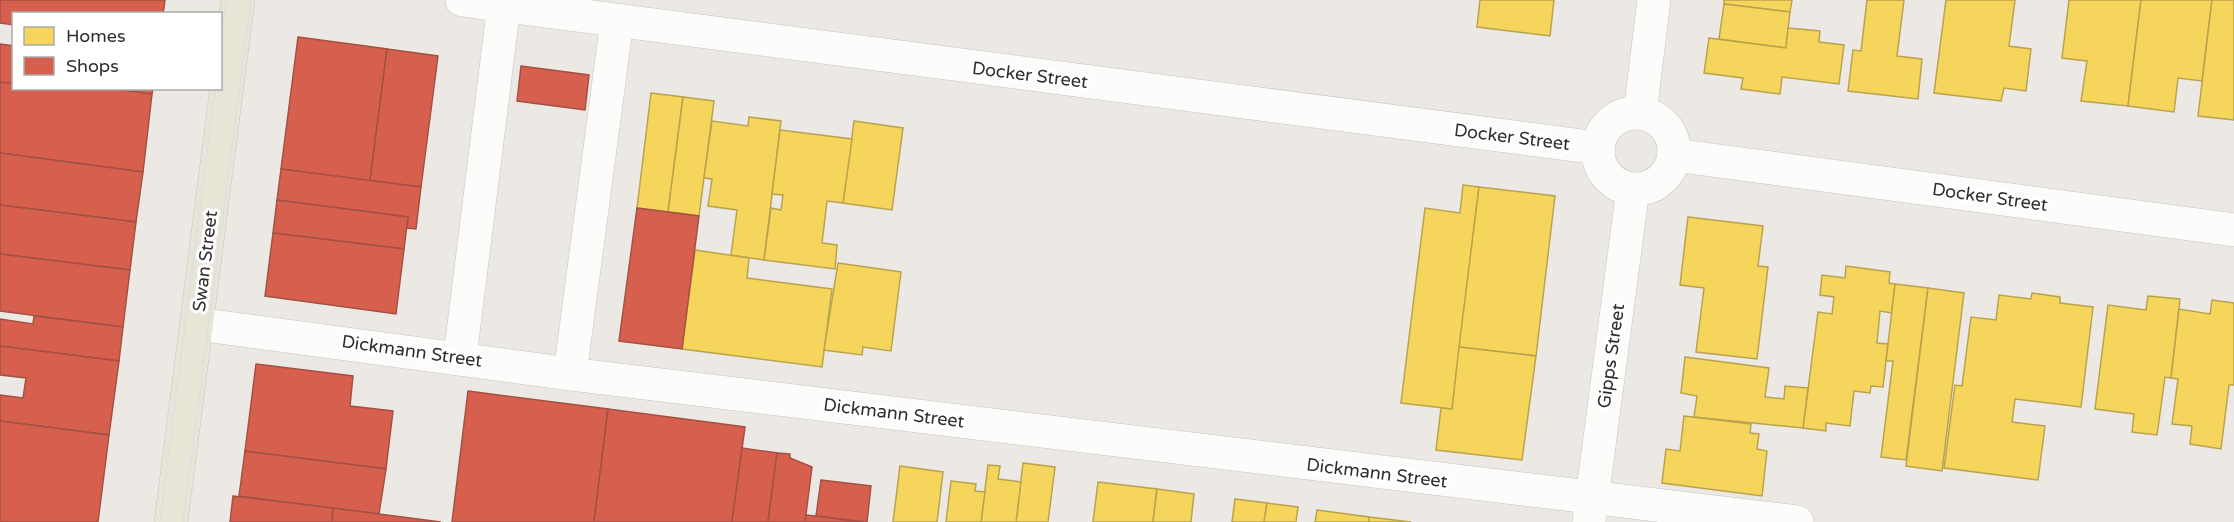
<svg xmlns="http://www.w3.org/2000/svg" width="2234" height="522" font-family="'Varela Round',sans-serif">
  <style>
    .homes { fill: #f6d55c; stroke: #baa34e; stroke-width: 1.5 }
    .shops { fill: #d6604d; stroke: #a45144; stroke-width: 1.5 }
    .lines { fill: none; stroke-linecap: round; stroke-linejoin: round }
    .minor-casing { stroke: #c5c4c5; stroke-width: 34 }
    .major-casing { stroke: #c6c5c4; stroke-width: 34 }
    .minor { stroke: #fcfcfb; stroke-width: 33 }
    .major { stroke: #e8e4d6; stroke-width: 33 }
    .tram { stroke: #dfdfe1; stroke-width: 1.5 }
    .labels { text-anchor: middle; stroke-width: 6; stroke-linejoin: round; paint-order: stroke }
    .street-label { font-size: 18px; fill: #2e2e2e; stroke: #fff }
  </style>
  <rect width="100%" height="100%" fill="#ece8e4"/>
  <g class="homes">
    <polygon points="1480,0 1554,0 1550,36 1477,27"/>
    <polygon points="1724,0 1792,0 1790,12 1724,4"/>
    <polygon points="1867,0 1904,0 1897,56 1922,59 1918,99 1848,91 1853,50 1861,51"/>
    <polygon points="1946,0 2015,0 2009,46 2031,49 2026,91 2004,88 2001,101 1934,93"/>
    <polygon points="2069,0 2141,0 2128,106 2081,101 2087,61 2062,58"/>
    <polygon points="2141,0 2212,0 2202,81 2178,78 2174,112 2128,106"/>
    <polygon points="2212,0 2234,0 2234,120 2198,116"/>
    <polygon points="1724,4 1790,12 1786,48 1719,39"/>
    <polygon points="1788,28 1820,31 1819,42 1844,45 1839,84 1782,77 1780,94 1741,89 1743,78 1704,73 1709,38 1786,48"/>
    <polygon points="651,93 683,97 668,212 637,208"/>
    <polygon points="683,97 714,101 699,216 668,212"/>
    <polygon points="749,117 781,121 764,260 731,255 737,210 708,206 712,179 704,178 712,121 748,126"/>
    <polygon points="854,121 903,128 892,210 843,203"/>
    <polygon points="780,130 852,139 843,203 827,201 822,243 837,245 835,269 764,260 771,208 781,210 783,195 772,194"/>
    <polygon points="1463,185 1479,187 1452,409 1401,403 1425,208 1460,213"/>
    <polygon points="1479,187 1555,196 1536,356 1459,347"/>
    <polygon points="1688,217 1763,226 1758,266 1768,267 1757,359 1696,352 1704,288 1680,285"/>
    <polygon points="695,250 749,258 747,278 832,289 822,367 682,349"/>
    <polygon points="838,263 901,272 891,351 863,347 862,355 824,350"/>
    <polygon points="1846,266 1890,272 1889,283 1895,284 1892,313 1880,311 1877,343 1888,344 1883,387 1871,386 1870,393 1854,391 1850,426 1826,423 1826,431 1803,428 1818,312 1832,314 1834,297 1820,295 1822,275 1845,278"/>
    <polygon points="1895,284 1928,288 1906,460 1881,457 1893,361 1886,361"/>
    <polygon points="1928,288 1964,293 1942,471 1906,466"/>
    <polygon points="2032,293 2060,297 2060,303 2093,307 2081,407 2015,399 2012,422 2045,426 2038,480 1944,468 1955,385 1962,386 1971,317 1996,320 1999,295 2031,299"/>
    <polygon points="2148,296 2180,299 2171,378 2165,377 2157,435 2132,432 2134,414 2095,409 2108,305 2146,310"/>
    <polygon points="2212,300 2234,303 2234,385 2229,385 2221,449 2190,444 2192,426 2172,424 2178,379 2171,378 2179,309 2210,314"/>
    <polygon points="1459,347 1536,356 1522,460 1436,450 1441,408 1452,409"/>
    <polygon points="1685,357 1769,368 1765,397 1784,399 1785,386 1808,388 1803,428 1694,417 1697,396 1681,393"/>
    <polygon points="1684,416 1751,424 1750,433 1759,434 1757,449 1767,451 1762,496 1662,483 1666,449 1680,451"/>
    <polygon points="1023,463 1055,467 1048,522 1016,522"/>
    <polygon points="988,465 1000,466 998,479 1021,482 1016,522 981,522"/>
    <polygon points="900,466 943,472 937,522 893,522"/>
    <polygon points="951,481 976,484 975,491 985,492 981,522 946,522"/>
    <polygon points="1098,482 1157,489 1153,522 1093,522"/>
    <polygon points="1157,489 1194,494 1191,522 1153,522"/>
    <polygon points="1235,499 1267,503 1264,522 1232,522"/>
    <polygon points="1267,503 1298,507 1296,522 1264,522"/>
    <polygon points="1317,510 1369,517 1369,522 1315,522"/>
    <polygon points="1369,517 1411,522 1369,522"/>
  </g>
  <g class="shops">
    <polygon points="0,0 165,0 163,14 14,14 14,25 0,23"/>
    <polygon points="298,37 387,49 370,181 281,169"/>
    <polygon points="0,44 14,46 14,84 0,82"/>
    <polygon points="387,49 438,56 421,187 370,181"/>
    <polygon points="521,66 589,75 585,110 517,101"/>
    <polygon points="0,82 14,84 14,88 109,88 152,94 143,172 0,153"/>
    <polygon points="109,88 153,88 152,94"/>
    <polygon points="0,153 143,172 136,222 0,205"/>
    <polygon points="281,169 421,187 416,229 407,228 408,217 277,200"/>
    <polygon points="277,200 408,217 404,249 273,233"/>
    <polygon points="0,205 136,222 130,270 0,254"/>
    <polygon points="637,208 699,216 682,349 619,341"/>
    <polygon points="273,233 404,249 396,314 265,296"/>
    <polygon points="0,254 130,270 123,327 0,311"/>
    <polygon points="34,316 123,327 119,361 0,346 0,319 33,324"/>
    <polygon points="0,346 119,361 109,435 0,421 0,395 23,398 26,378 0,375"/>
    <polygon points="256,364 353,376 350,406 393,411 386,469 245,451"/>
    <polygon points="468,391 608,409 594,522 452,522"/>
    <polygon points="608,409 745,427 732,522 594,522"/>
    <polygon points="0,421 109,435 98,522 0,522"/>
    <polygon points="742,448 777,453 768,522 732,522"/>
    <polygon points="245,451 386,469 379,514 239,496"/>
    <polygon points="777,453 790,454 790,458 812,467 805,522 768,522"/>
    <polygon points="821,480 871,486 867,522 816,516"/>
    <polygon points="233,496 333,508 332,522 230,522"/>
    <polygon points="333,508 379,514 441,522 332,522"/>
    <polygon points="806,515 816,516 860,522 805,522"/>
  </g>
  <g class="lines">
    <g class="minor-casing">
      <g id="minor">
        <polyline points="462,0 1598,148"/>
        <circle cx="1636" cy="151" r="38"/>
        <polyline points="1640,113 1654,0"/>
        <polyline points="1674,155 2234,230"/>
        <polyline points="197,324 570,374 1797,522"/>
        <polyline points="460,357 504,5"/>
        <polyline points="570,374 617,21"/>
        <polyline points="1589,521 1633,189"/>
      </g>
    </g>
    <g class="major-casing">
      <polyline id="major" points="171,522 238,0"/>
    </g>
    <use href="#minor" class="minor"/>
    <use href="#major" class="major"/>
    <g class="tram">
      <polyline points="220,43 226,0"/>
      <polyline points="160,522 215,88"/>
      <polyline points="183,522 251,0"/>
    </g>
  </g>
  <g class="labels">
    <g class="street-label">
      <text transform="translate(1030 75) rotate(7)" y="6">Docker Street</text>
      <text transform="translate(1512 137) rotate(7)" y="6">Docker Street</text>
      <text transform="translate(1990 197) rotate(8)" y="6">Docker Street</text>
      <text transform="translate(205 261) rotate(-83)" y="6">Swan Street</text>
      <text transform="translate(412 351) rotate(8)" y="6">Dickmann Street</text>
      <text transform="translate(1611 356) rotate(-82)" y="6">Gipps Street</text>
      <text transform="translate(894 413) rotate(7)" y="6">Dickmann Street</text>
      <text transform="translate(1377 473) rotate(7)" y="6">Dickmann Street</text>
    </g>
  </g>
  <rect x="12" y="12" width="210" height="78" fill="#ffffff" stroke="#ababab" stroke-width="1.5"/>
  <rect x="24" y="27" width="30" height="18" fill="#f6d55c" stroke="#ababab" stroke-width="1.5"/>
  <text x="66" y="42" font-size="18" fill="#2e2e2e">Homes</text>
  <rect x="24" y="57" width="30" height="18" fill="#d6604d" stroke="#ababab" stroke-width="1.5"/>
  <text x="66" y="72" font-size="18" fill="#2e2e2e">Shops</text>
</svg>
